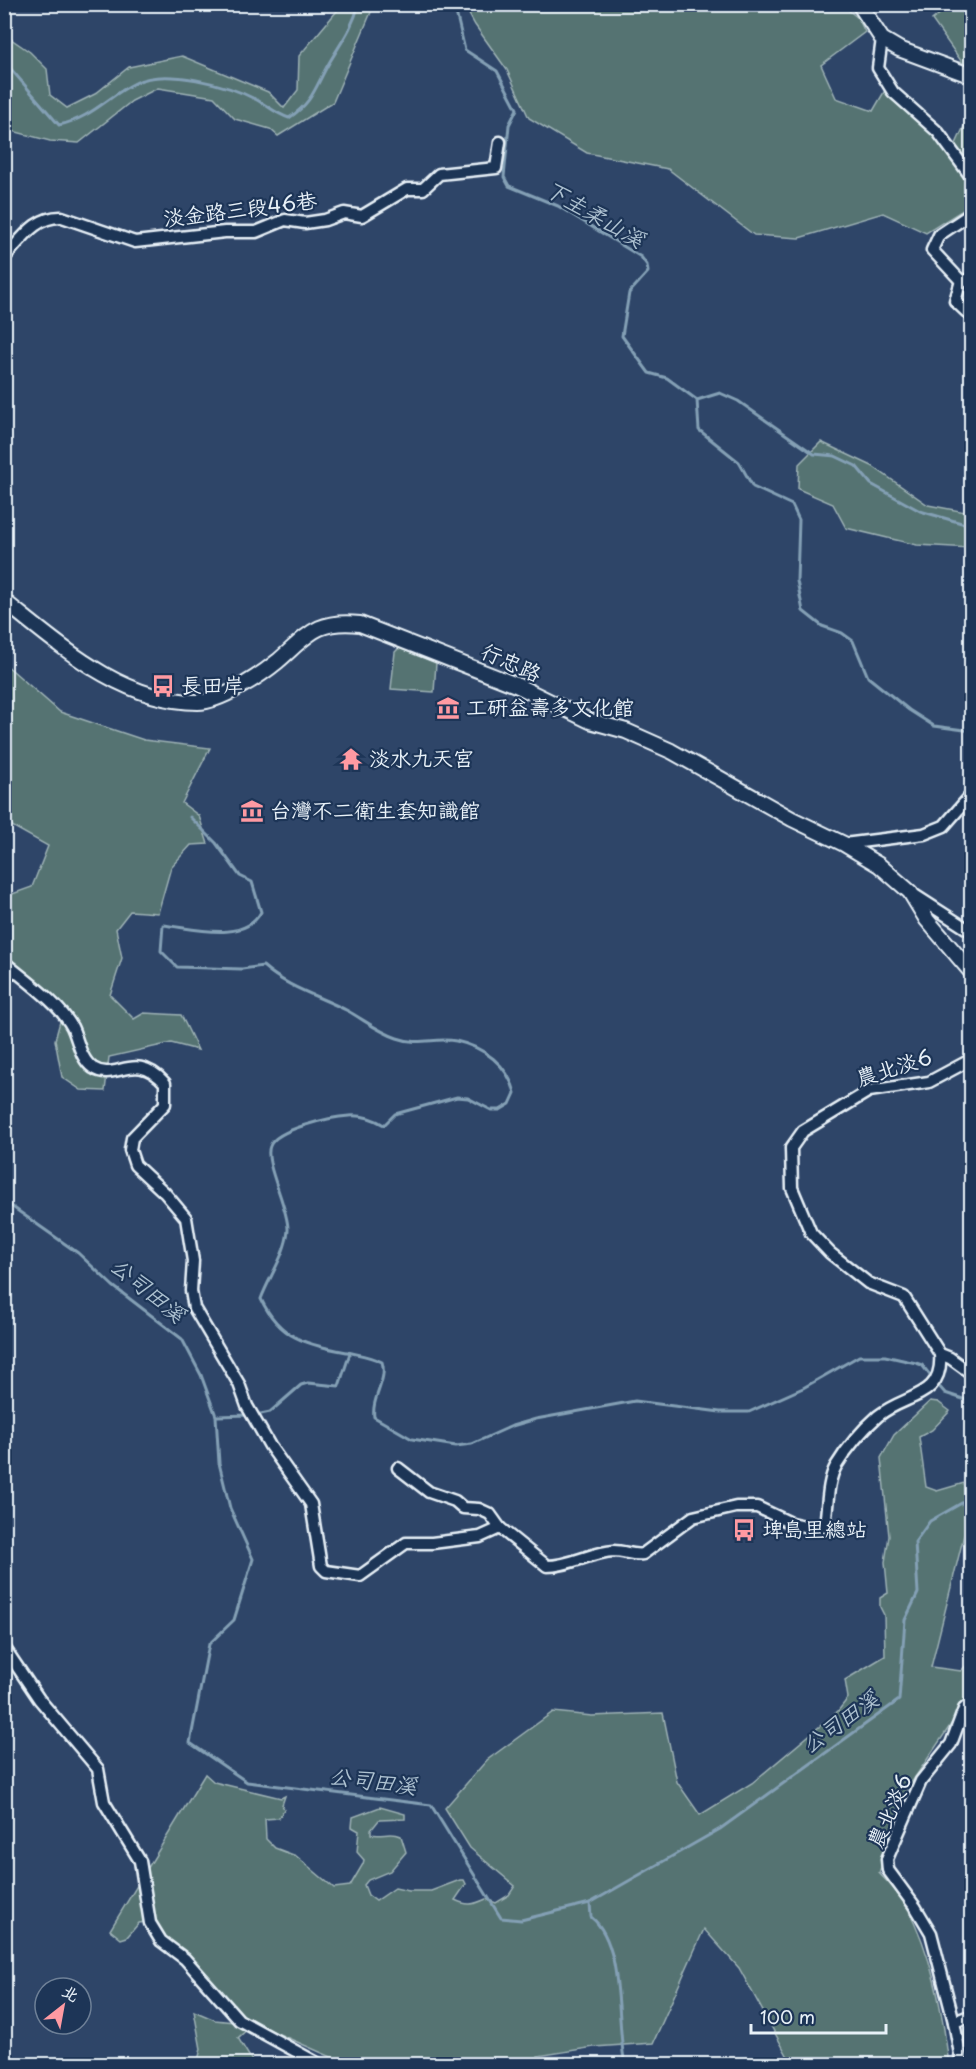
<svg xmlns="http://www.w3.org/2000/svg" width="976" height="2069" font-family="'Playpen Sans','LXGW WenKai TC',sans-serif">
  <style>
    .green { fill: #547372; stroke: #9eb2b5; stroke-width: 1.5 }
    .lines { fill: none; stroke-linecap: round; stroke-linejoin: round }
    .stream { stroke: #84a0b5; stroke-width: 3 }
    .minor-casing { stroke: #e8f1f8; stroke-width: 15 }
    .tertiary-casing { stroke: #e8f1f8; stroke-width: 18 }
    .minor { stroke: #1d3557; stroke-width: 10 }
    .tertiary { stroke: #1d3557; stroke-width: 14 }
    .labels { text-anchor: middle; stroke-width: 4.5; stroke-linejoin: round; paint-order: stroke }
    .street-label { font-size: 21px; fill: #e8f1f8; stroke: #1d3557 }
    .poi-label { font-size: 21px; fill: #e8f1f8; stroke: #1d3557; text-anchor: start }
    .water-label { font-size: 22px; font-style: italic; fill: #aec2d1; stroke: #1d3557 }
  </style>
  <rect width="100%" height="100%" fill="#2e4568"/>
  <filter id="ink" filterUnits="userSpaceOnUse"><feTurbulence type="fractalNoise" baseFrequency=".0167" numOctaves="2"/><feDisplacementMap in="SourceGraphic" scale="12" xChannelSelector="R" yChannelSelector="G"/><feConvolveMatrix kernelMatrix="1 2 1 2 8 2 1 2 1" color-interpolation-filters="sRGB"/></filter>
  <g filter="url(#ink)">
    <g class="green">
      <polygon points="776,4 783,11 792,5 842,5 858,18 865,32 821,65 836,98 873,111 884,92 903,103 955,146 971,111 971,205 926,233 883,213 799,238 754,235 668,169 587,153 529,118 507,70 475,25 464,5"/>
      <polygon points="342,5 374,5 333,102 278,136 270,129 235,119 214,97 158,88 132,101 79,143 50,141 5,129 5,35 30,52 47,69 50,95 67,108 95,94 129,67 182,56 268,92 284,108 298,90 299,56"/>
      <polygon points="951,5 969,5 972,9 971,75 932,20"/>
      <polygon points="821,442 872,466 928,505 971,513 971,548 917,545 846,528 833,504 798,489 799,464"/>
      <polygon points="399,648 436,663 434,692 391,689 395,652"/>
      <polygon points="5,664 60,712 144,740 210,748 182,803 199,816 208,844 191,845 171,867 158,913 130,911 116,929 122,958 110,995 134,1019 144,1013 181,1015 198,1050 171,1043 109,1057 105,1091 81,1090 62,1077 55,1040 64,1007 5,954 4,897 32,887 48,846 5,822"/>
      <path d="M930,1401L938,1402L950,1411L932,1430L919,1437L926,1487L937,1491L971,1481V1519L966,1527L931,1667L961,1671L971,1660V1695L907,1789L879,1873C888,1883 900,1893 906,1905C932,1954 942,2009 949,2064H792L739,1968L704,1929L653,2043L594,2047L538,2056L541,2064H347L270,2030L252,2025L238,2038L254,2064H197L201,2049L194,2011L215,2020L234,2022L146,1922L139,1923L127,1937L121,1939L110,1930L205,1774L214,1782L281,1798L285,1796L282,1805L284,1809L279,1818L265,1819L266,1839L275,1848L296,1856L334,1888L350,1886L363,1864L364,1860L357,1852L359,1831L352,1827L353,1817L380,1807L405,1814V1819L379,1820L371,1830V1834C381,1837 391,1831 401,1836L406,1852L390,1871L368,1880L364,1885L368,1895L376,1901L395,1888L409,1891H431L460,1880H464L466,1884L455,1900C467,1906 473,1905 486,1899L496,1903L509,1895L515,1886L470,1848L445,1808L487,1760L553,1712L592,1716L663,1713L677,1782L700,1815L752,1783L838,1711L848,1698L845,1680L885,1656L884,1615L880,1607V1598L888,1593L885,1562L889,1536L881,1458L894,1435Z"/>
      <polygon points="967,2023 971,2023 971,2064 964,2064 964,2032"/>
    </g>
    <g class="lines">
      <g class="stream">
        <polyline points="454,4 465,50 497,71 517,109 509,125 504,177 509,186 558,206 641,257 647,265 648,272 629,293 622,336 649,373 667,378 697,400 699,430 739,462 753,487 792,505 799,520 797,581 803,611 822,626 842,633 853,641 868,677 909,710 934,726 972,731"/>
        <path d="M4,61L59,125C92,118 107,97 135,83C164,67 229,85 257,100C268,106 276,114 289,118C314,101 315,87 329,63C342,41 352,29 359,4"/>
        <polyline points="697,400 720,393 738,401 814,454 835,456 856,466 871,484 920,511 972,526"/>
        <path d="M190,817L216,843L240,876L252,882L261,912C244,944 192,928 163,925L161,951L177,967L242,969L263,966C288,988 319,996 348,1011C364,1020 379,1032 397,1038C419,1046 436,1037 456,1041C484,1047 508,1065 515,1093L510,1104L500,1110H491L468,1098L457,1097L395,1114L384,1125C374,1119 362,1115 349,1116C332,1117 276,1129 270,1146C263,1162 289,1208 288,1230C286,1254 269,1277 261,1299C280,1339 306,1344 347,1352C360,1355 371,1356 382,1362C388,1380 371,1398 374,1417L412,1439L456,1446L472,1444L512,1426L536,1419L635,1401L720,1412H749L803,1388L859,1356H885L916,1363L922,1365L933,1379"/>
        <polyline points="4,1201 78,1253 113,1286 182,1339 201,1375 216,1416 219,1463 230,1508 253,1559 234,1620 209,1644 190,1743 247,1782 431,1805 501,1918 521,1920 590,1903 720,1829 899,1700 905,1620 918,1593 915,1542 930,1521 967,1500 972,1501"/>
        <polyline points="937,1384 945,1393 972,1402"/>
        <polyline points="256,1415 270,1412 301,1385 308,1383 339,1386 350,1353"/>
        <polyline points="217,1416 249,1415"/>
        <path d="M590,1903L591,1917C625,1944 616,2026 625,2064"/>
      </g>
      <g class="minor-casing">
        <g id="minor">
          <polyline points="882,39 878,68 893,92 938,132 972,178"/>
          <polyline points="972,213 939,235 932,250 961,281 972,279"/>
          <path d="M4,258C22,239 35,216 62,217L135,242L225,232H256L285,220L305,223L325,220L344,213L362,216L407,189H423L439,174L496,168L500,142"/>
          <polyline points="961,281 955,301 972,317"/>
          <polyline points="844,844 924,834 944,826 972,794"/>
          <polyline points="913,894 972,932"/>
          <path d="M4,962C24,979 60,1004 72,1027C78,1039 80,1059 93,1068C116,1083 134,1049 165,1083V1104L132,1138L130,1150L135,1165L165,1193L186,1218L193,1261L191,1291L194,1308L239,1384L247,1406L270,1446L311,1504L321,1566L326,1571L360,1576L406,1543H432L480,1537L500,1528"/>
          <polyline points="972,1059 929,1082 869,1091 803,1131 791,1148 792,1188 811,1233 830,1253 868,1283 904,1297 940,1354 950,1358 972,1374"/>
          <path d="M398,1468L429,1492L455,1501L463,1508L479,1509L490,1514L500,1528L547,1566C571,1566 591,1552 614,1551C625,1551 633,1556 643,1554L693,1517L736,1507H757L791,1523L818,1529L825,1525C828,1506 827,1482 836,1466C847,1448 862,1430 878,1416C904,1394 944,1399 940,1354"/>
          <polyline points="4,1647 39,1699 98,1769 104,1802 140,1861 150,1923 161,1941 185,1959 239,2020 319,2064"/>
          <polyline points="954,2022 972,2015"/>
          <polyline points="962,2064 954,2022 931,1933 916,1908 888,1870 887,1859 921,1781 951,1744 964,1709 972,1702"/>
        </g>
      </g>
      <g class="tertiary-casing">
        <g id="tertiary">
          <polyline points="859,4 882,39 899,49 972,76"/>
          <path d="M4,601C61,646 122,702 198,702C221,702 261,675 278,661C308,635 317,619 360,624L516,685L590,721L626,731L671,751L792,819L844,844L879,865L910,892L927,920L972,973"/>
        </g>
      </g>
      <use href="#minor" class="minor"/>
      <use href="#tertiary" class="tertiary"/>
    </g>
  </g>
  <defs>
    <g id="bus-bare" transform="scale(1.8)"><path d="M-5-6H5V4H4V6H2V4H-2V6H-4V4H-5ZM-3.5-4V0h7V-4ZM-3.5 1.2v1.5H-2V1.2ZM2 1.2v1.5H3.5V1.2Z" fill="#ff9aa2" stroke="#1d3557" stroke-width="2.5" paint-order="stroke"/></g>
    <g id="museum-bare" transform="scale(1.8)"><path d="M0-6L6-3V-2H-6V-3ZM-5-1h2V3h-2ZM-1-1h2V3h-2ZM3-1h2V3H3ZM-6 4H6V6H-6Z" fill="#ff9aa2" stroke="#1d3557" stroke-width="2.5" paint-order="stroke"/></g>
    <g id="temple-bare" transform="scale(1.8)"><path d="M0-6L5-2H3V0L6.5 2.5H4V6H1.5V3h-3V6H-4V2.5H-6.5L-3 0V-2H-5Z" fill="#ff9aa2" stroke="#1d3557" stroke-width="2.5" paint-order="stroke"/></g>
  </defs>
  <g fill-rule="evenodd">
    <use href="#bus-bare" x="163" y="686"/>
    <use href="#museum-bare" x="448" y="708"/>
    <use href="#temple-bare" x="351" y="759"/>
    <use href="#museum-bare" x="252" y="811"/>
    <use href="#bus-bare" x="744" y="1530"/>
  </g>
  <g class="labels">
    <g class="street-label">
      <text transform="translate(240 210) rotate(-7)" y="7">淡金路三段46巷</text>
      <text transform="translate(511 663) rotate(24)" y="7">行忠路</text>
      <text transform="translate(894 1068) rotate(-17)" y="7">農北淡6</text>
      <text transform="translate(890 1811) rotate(-66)" y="7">農北淡6</text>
    </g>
    <g class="poi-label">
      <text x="181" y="693">長田岸</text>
      <text x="466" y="715">工研益壽多文化館</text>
      <text x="369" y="766">淡水九天宮</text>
      <text x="270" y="818">台灣不二衛生套知識館</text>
      <text x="762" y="1537">埤島里總站</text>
    </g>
    <g class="water-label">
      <text transform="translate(595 214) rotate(30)" y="8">下圭柔山溪</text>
      <text transform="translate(148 1290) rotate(39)" y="8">公司田溪</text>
      <text transform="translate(840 1722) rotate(-36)" y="8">公司田溪</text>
      <text transform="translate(373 1781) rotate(7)" y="8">公司田溪</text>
    </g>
  </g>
  <rect width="976" height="2069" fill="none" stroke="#1d3557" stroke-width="24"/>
  <rect x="12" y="12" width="952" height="2045" fill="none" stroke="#e8f1f8" stroke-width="2" filter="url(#ink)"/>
  <g transform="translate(63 2006) rotate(31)"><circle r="28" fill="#1d3557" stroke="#6e8097" stroke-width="1.5"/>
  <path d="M0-4.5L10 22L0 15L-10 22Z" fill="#ff9aa2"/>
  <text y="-9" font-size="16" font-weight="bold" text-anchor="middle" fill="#e8f1f8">北</text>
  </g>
  <path d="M751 2024v9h135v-9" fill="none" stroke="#e8f1f8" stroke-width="3"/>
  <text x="760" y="2024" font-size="18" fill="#e8f1f8" stroke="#1d3557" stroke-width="4.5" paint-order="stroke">100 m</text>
</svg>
